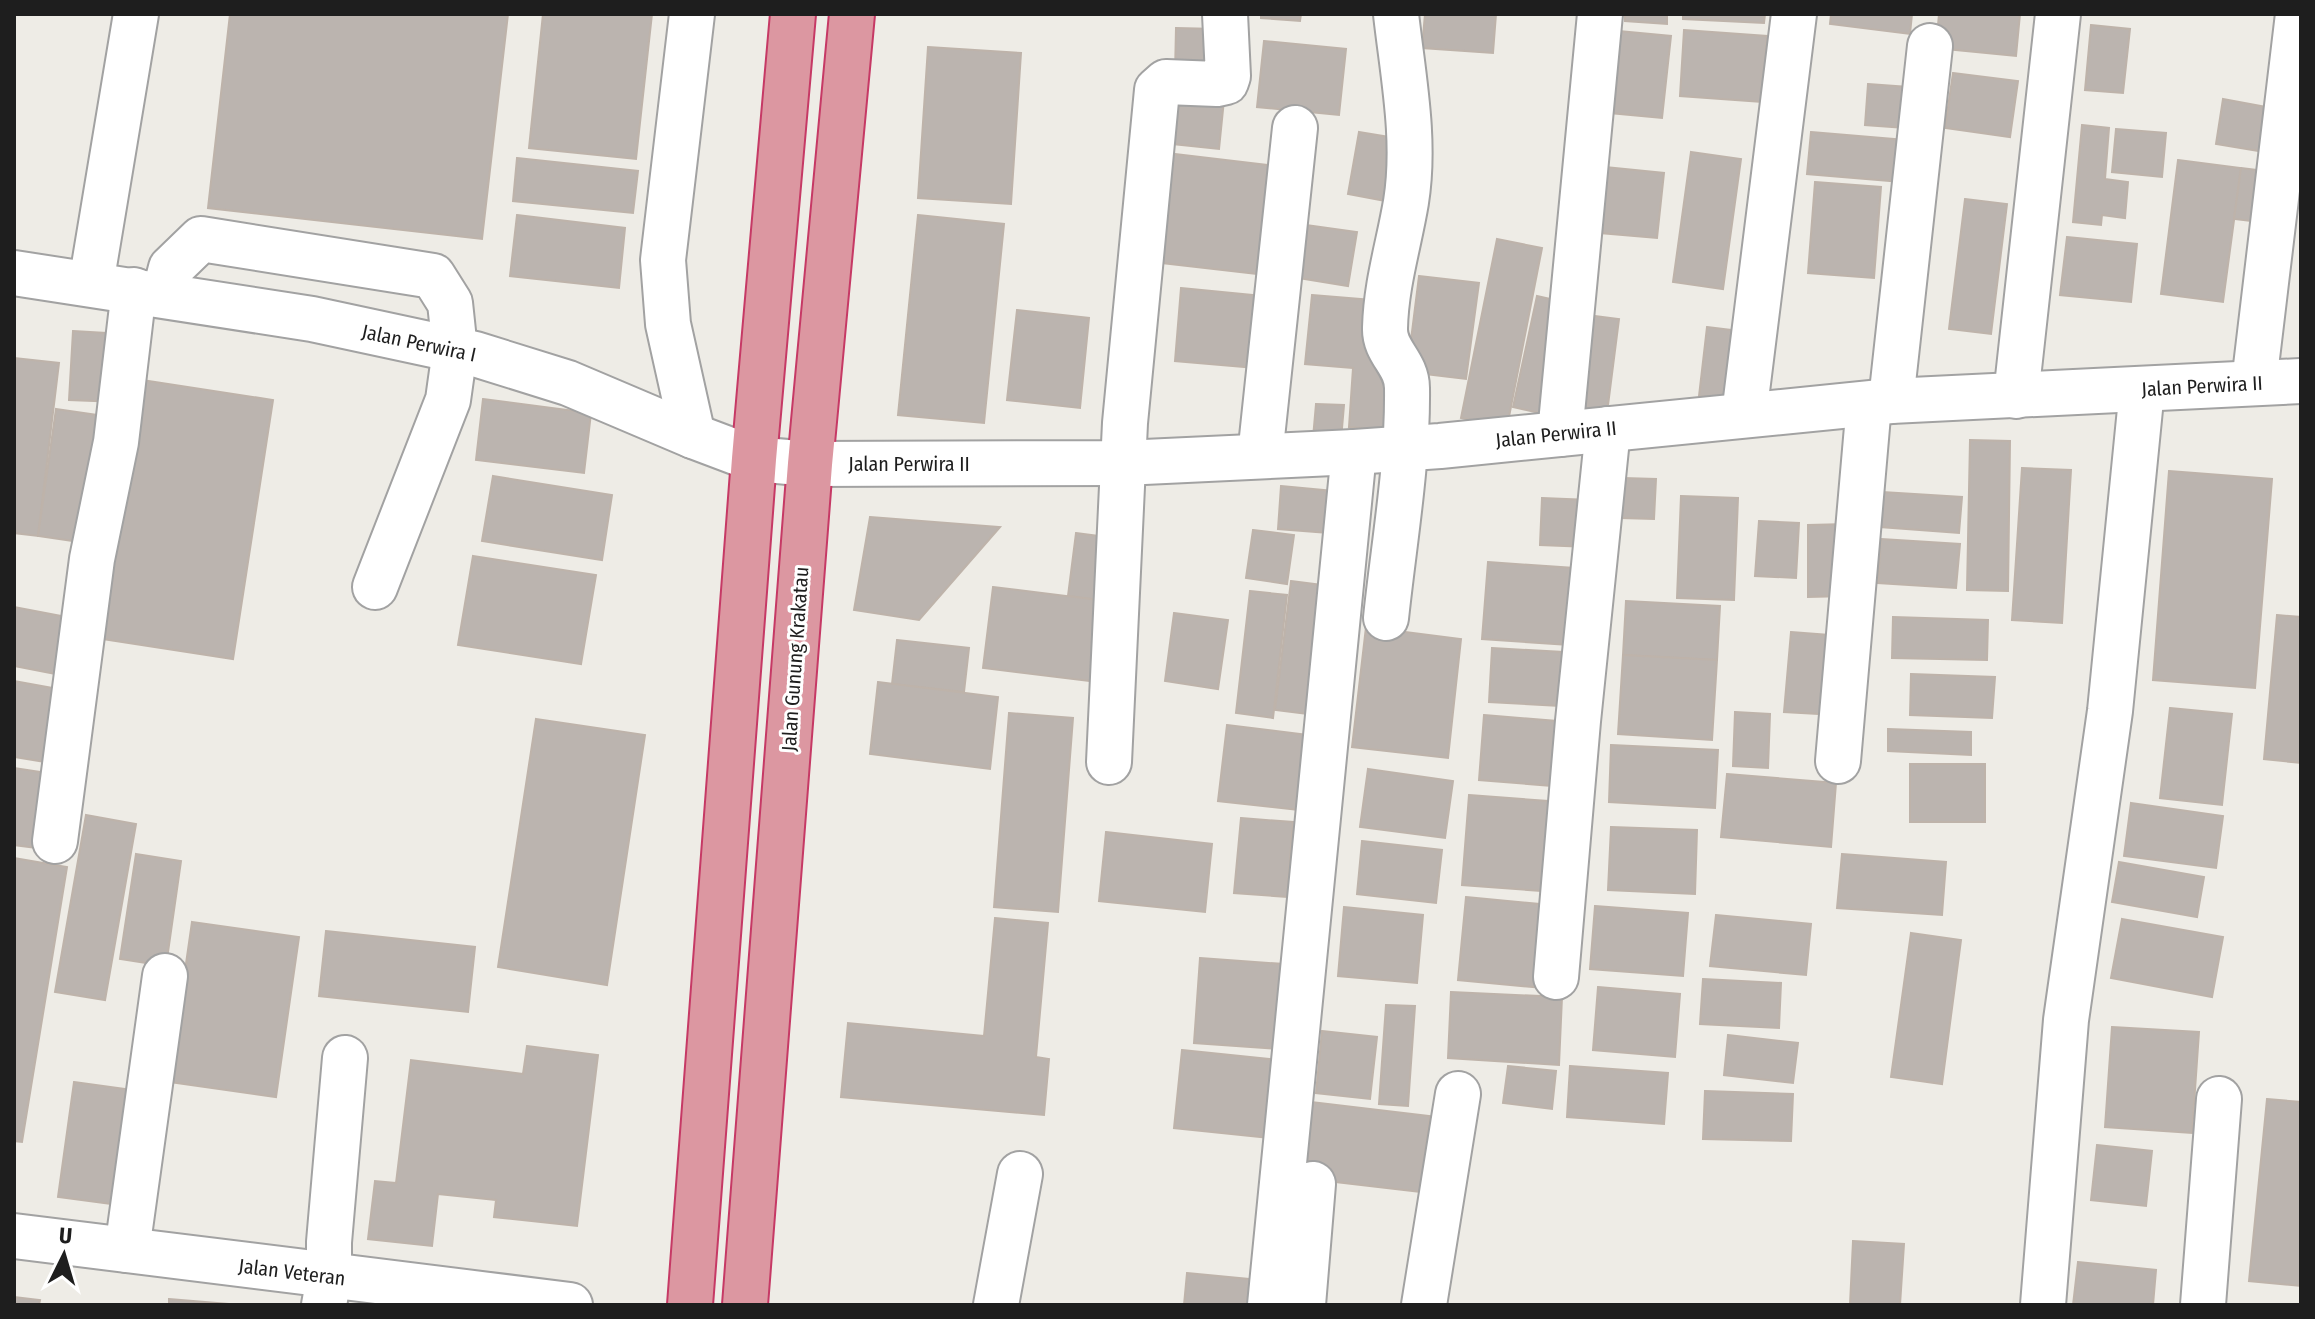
<svg xmlns="http://www.w3.org/2000/svg" width="2315" height="1319" font-family="'Fira Sans Condensed',sans-serif">
  <style>
    .building { fill: #bbb4af; stroke: #beb3aa; stroke-width: 2 }
    .lines { fill: none; stroke-linecap: round; stroke-linejoin: round }
    .minor-casing { stroke: #a2a2a2; stroke-width: 48 }
    .highway-casing { stroke: #c63965; stroke-width: 48 }
    .minor { stroke: #fff; stroke-width: 44 }
    .highway { stroke: #dc97a1; stroke-width: 44 }
    .labels { text-anchor: middle; stroke-width: 6; stroke-linejoin: round; paint-order: stroke }
    .street-label { font-size: 20px; fill: #1e1e1e; stroke: #fff }
  </style>
  <rect width="100%" height="100%" fill="#eeece6"/>
  <g class="building">
    <polygon points="230,14 508,14 482,239 208,208"/>
    <polygon points="543,14 652,14 636,159 529,148"/>
    <polygon points="1261,14 1301,14 1300,21 1261,18"/>
    <polygon points="1425,14 1496,14 1493,53 1422,48"/>
    <polygon points="1625,14 1667,14 1667,24 1625,21"/>
    <polygon points="1683,14 1765,14 1764,23 1683,19"/>
    <polygon points="1831,14 1912,14 1910,34 1830,24"/>
    <polygon points="1939,14 2020,14 2016,56 1936,48"/>
    <polygon points="2091,25 2130,29 2123,93 2085,90"/>
    <polygon points="1176,28 1217,29 1216,74 1175,73"/>
    <polygon points="1608,30 1671,36 1662,118 1599,112"/>
    <polygon points="1684,30 1767,36 1762,102 1680,96"/>
    <polygon points="1264,41 1346,49 1339,115 1257,107"/>
    <polygon points="928,47 1021,53 1011,204 918,198"/>
    <polygon points="1953,73 2018,81 2010,137 1945,128"/>
    <polygon points="1868,84 1922,88 1919,129 1865,125"/>
    <polygon points="1179,86 1225,90 1219,149 1173,144"/>
    <polygon points="2223,99 2272,108 2265,152 2216,144"/>
    <polygon points="2082,125 2109,128 2105,179 2128,182 2125,218 2102,215 2101,225 2073,222"/>
    <polygon points="2116,129 2166,133 2162,177 2112,172"/>
    <polygon points="1359,132 1402,139 1391,202 1348,194"/>
    <polygon points="1811,132 1917,141 1913,183 1807,174"/>
    <polygon points="1158,152 1277,166 1265,275 1145,261"/>
    <polygon points="1691,152 1741,159 1723,289 1673,282"/>
    <polygon points="517,158 638,171 633,213 513,201"/>
    <polygon points="2178,160 2241,168 2223,302 2161,294"/>
    <polygon points="1605,167 1664,173 1657,238 1600,233"/>
    <polygon points="2241,168 2274,172 2267,223 2234,219"/>
    <polygon points="1815,182 1881,187 1874,278 1808,273"/>
    <polygon points="1965,199 2007,204 1991,334 1949,329"/>
    <polygon points="517,215 625,228 619,288 510,276"/>
    <polygon points="918,215 1004,224 984,423 898,415"/>
    <polygon points="1306,225 1357,232 1348,286 1298,278"/>
    <polygon points="2067,237 2137,244 2131,302 2060,295"/>
    <polygon points="1497,239 1542,248 1507,427 1461,418"/>
    <polygon points="1419,276 1479,283 1466,379 1407,372"/>
    <polygon points="1181,288 1262,296 1255,368 1175,361"/>
    <polygon points="1312,295 1384,301 1377,371 1395,372 1391,430 1349,427 1353,368 1305,364"/>
    <polygon points="1537,296 1568,303 1544,414 1513,407"/>
    <polygon points="1017,310 1089,318 1080,408 1007,400"/>
    <polygon points="1587,315 1619,319 1606,421 1574,417"/>
    <polygon points="1707,327 1749,332 1741,400 1699,396"/>
    <polygon points="73,331 123,334 119,402 69,400"/>
    <polygon points="14,358 59,363 38,536 14,533"/>
    <polygon points="142,380 273,400 233,659 102,639"/>
    <polygon points="483,399 591,413 584,473 476,460"/>
    <polygon points="1316,404 1344,405 1341,440 1313,438"/>
    <polygon points="56,409 105,416 87,543 38,536"/>
    <polygon points="1970,440 2010,441 2008,591 1967,590"/>
    <polygon points="2022,468 2071,470 2062,623 2012,620"/>
    <polygon points="2169,471 2272,479 2255,688 2153,680"/>
    <polygon points="493,476 612,495 602,560 482,541"/>
    <polygon points="1623,478 1656,479 1654,519 1621,518"/>
    <polygon points="1281,486 1344,492 1341,534 1278,529"/>
    <polygon points="1882,492 1962,497 1959,533 1880,527"/>
    <polygon points="1681,496 1738,498 1734,600 1677,598"/>
    <polygon points="1542,498 1590,500 1589,547 1540,545"/>
    <polygon points="870,517 1000,527 919,620 854,610"/>
    <polygon points="1759,521 1799,523 1796,578 1755,576"/>
    <polygon points="1847,524 1847,596 1808,597 1808,525"/>
    <polygon points="1253,530 1294,535 1287,584 1246,578"/>
    <polygon points="1076,533 1115,538 1107,601 1068,596"/>
    <polygon points="1881,539 1960,544 1956,588 1878,583"/>
    <polygon points="473,556 596,575 581,664 458,645"/>
    <polygon points="1488,562 1589,569 1584,646 1482,639"/>
    <polygon points="1291,581 1339,587 1323,716 1275,710"/>
    <polygon points="993,587 1107,601 1097,682 983,668"/>
    <polygon points="1250,591 1287,595 1273,718 1236,713"/>
    <polygon points="1626,601 1720,606 1717,660 1623,655"/>
    <polygon points="14,607 72,618 61,675 14,666"/>
    <polygon points="1174,613 1228,620 1218,689 1165,681"/>
    <polygon points="2277,615 2301,617 2301,763 2264,759"/>
    <polygon points="1893,617 1988,620 1987,660 1892,658"/>
    <polygon points="1366,627 1461,639 1448,758 1352,747"/>
    <polygon points="1791,632 1842,636 1836,715 1784,712"/>
    <polygon points="897,640 969,648 964,692 892,684"/>
    <polygon points="1492,648 1581,653 1578,707 1489,702"/>
    <polygon points="1623,655 1717,660 1712,740 1618,734"/>
    <polygon points="1911,674 1995,677 1992,718 1910,715"/>
    <polygon points="14,681 64,690 51,763 14,757"/>
    <polygon points="878,682 998,697 990,769 870,754"/>
    <polygon points="2170,708 2232,714 2222,805 2160,798"/>
    <polygon points="1735,712 1770,714 1768,768 1733,766"/>
    <polygon points="1009,713 1073,718 1058,912 994,907"/>
    <polygon points="1484,715 1569,722 1564,787 1479,780"/>
    <polygon points="536,719 645,735 607,985 498,967"/>
    <polygon points="1227,725 1325,737 1316,812 1218,801"/>
    <polygon points="1888,729 1971,732 1971,755 1888,751"/>
    <polygon points="1611,745 1718,750 1715,808 1609,802"/>
    <rect x="1910" y="764" width="75" height="58"/>
    <polygon points="14,768 54,774 44,849 14,845"/>
    <polygon points="1368,769 1453,781 1445,838 1360,827"/>
    <polygon points="1727,774 1836,783 1831,847 1721,837"/>
    <polygon points="1469,795 1562,802 1555,892 1462,885"/>
    <polygon points="2131,803 2223,816 2216,868 2124,856"/>
    <polygon points="86,815 136,824 105,1000 55,992"/>
    <polygon points="1241,818 1293,822 1287,897 1234,893"/>
    <polygon points="1611,827 1697,830 1695,894 1608,890"/>
    <polygon points="1106,832 1212,844 1205,912 1099,901"/>
    <polygon points="1362,841 1442,850 1436,903 1357,894"/>
    <polygon points="136,854 181,861 166,966 120,959"/>
    <polygon points="1842,854 1946,862 1942,915 1837,908"/>
    <polygon points="14,858 67,867 22,1142 14,1141"/>
    <polygon points="2119,862 2204,877 2197,917 2112,902"/>
    <polygon points="1466,897 1550,905 1543,988 1458,980"/>
    <polygon points="1595,906 1688,913 1683,976 1590,969"/>
    <polygon points="1344,907 1423,915 1417,983 1338,976"/>
    <polygon points="1716,915 1811,924 1806,975 1710,966"/>
    <polygon points="995,918 1048,923 1036,1057 1049,1059 1044,1115 841,1097 848,1023 984,1036"/>
    <polygon points="2122,919 2223,937 2212,997 2111,978"/>
    <polygon points="192,922 299,937 276,1097 169,1082"/>
    <polygon points="326,931 475,947 468,1012 319,996"/>
    <polygon points="1911,933 1961,940 1942,1084 1891,1077"/>
    <polygon points="1200,958 1284,964 1278,1049 1194,1043"/>
    <polygon points="1703,979 1781,983 1779,1028 1700,1024"/>
    <polygon points="1598,987 1680,994 1675,1057 1593,1050"/>
    <polygon points="1451,992 1562,997 1559,1065 1448,1058"/>
    <polygon points="1386,1005 1415,1006 1408,1106 1379,1104"/>
    <polygon points="2112,1027 2199,1032 2192,1133 2105,1127"/>
    <polygon points="1322,1031 1377,1037 1370,1099 1316,1093"/>
    <polygon points="1728,1035 1798,1043 1793,1083 1724,1075"/>
    <polygon points="527,1046 598,1055 577,1226 494,1217 496,1200 438,1194 432,1246 368,1239 375,1181 396,1183 411,1060 523,1074"/>
    <polygon points="1182,1050 1278,1060 1269,1138 1174,1128"/>
    <polygon points="1508,1066 1556,1071 1552,1109 1503,1103"/>
    <polygon points="1570,1066 1668,1073 1664,1124 1567,1117"/>
    <polygon points="74,1082 133,1090 118,1205 58,1197"/>
    <polygon points="1705,1091 1793,1094 1791,1141 1703,1139"/>
    <polygon points="2267,1099 2301,1102 2301,1286 2249,1281"/>
    <polygon points="1311,1102 1430,1116 1420,1192 1302,1178"/>
    <polygon points="2097,1145 2152,1151 2146,1206 2091,1200"/>
    <polygon points="1853,1241 1904,1244 1900,1305 1850,1305"/>
    <polygon points="2078,1262 2156,1270 2153,1305 2073,1305"/>
    <polygon points="1187,1273 1259,1280 1257,1305 1184,1305"/>
    <polygon points="14,1297 40,1300 39,1305 14,1305"/>
    <polygon points="169,1299 241,1305 169,1305"/>
  </g>
  <g class="lines">
    <g class="minor-casing">
      <g id="minor">
        <polyline points="692,14 663,260 668,324 693,436"/>
        <polyline points="14,273 312,319 475,354 568,383 693,436 754,459 810,464 1123,463 1354,452 1440,446 1891,401 2301,381"/>
        <polyline points="91,284 136,14"/>
        <polyline points="164,295 171,268 201,239 433,276 450,303 455,350 448,400 375,587"/>
        <polyline points="2254,383 2298,14"/>
        <polyline points="2016,396 2058,14"/>
        <polyline points="1891,401 1930,46"/>
        <polyline points="1744,415 1794,14"/>
        <polyline points="1560,434 1600,14"/>
        <polyline points="1260,456 1295,128"/>
        <path d="M1386,618C1394,542 1408,465 1407,388C1407,363 1384,352 1385,328C1386,284 1399,244 1406,202C1416,140 1403,76 1396,14"/>
        <polyline points="1838,761 1869,404"/>
        <polyline points="1109,762 1125,423 1157,90 1166,82 1217,84 1226,82 1228,76 1225,14"/>
        <polyline points="55,841 92,559 116,442 134,290"/>
        <polyline points="1556,977 1578,721 1608,429"/>
        <polyline points="14,1236 570,1305"/>
        <polyline points="127,1250 165,976"/>
        <polyline points="324,1305 329,1277 329,1242 345,1058"/>
        <polyline points="996,1305 1020,1174"/>
        <polyline points="1270,1305 1354,452"/>
        <polyline points="1303,1305 1313,1184"/>
        <polyline points="1424,1305 1458,1094"/>
        <polyline points="2043,1305 2066,1020 2110,711 2142,389"/>
        <polyline points="2203,1305 2219,1099"/>
      </g>
    </g>
    <g class="highway-casing">
      <g id="highway">
        <polyline points="690,1305 754,459 793,14"/>
        <polyline points="745,1305 810,464 852,14"/>
      </g>
    </g>
    <use href="#minor" class="minor"/>
    <use href="#highway" class="highway"/>
  </g>
  <g class="labels">
    <g class="street-label">
      <text transform="translate(419 343) rotate(12)" y="7">Jalan Perwira I</text>
      <text transform="translate(2202 386) rotate(-3)" y="7">Jalan Perwira II</text>
      <text transform="translate(1556 434) rotate(-6)" y="7">Jalan Perwira II</text>
      <text x="909" y="471">Jalan Perwira II</text>
      <text transform="translate(795 659) rotate(-86)" y="7">Jalan Gunung Krakatau</text>
      <text transform="translate(292 1272) rotate(7)" y="7">Jalan Veteran</text>
    </g>
  </g>
  <rect width="2315" height="1319" fill="none" stroke="#1e1e1e" stroke-width="32"/>
  <g transform="translate(64 1255) rotate(5)" stroke="#ffffff" stroke-width="6" paint-order="stroke">
  <path d="M0-6L14 30L0 20L-14 30Z" fill="#1e1e1e"/>
  <text y="-12" font-size="22" font-weight="bold" text-anchor="middle" fill="#1e1e1e">U</text>
  </g>
</svg>
